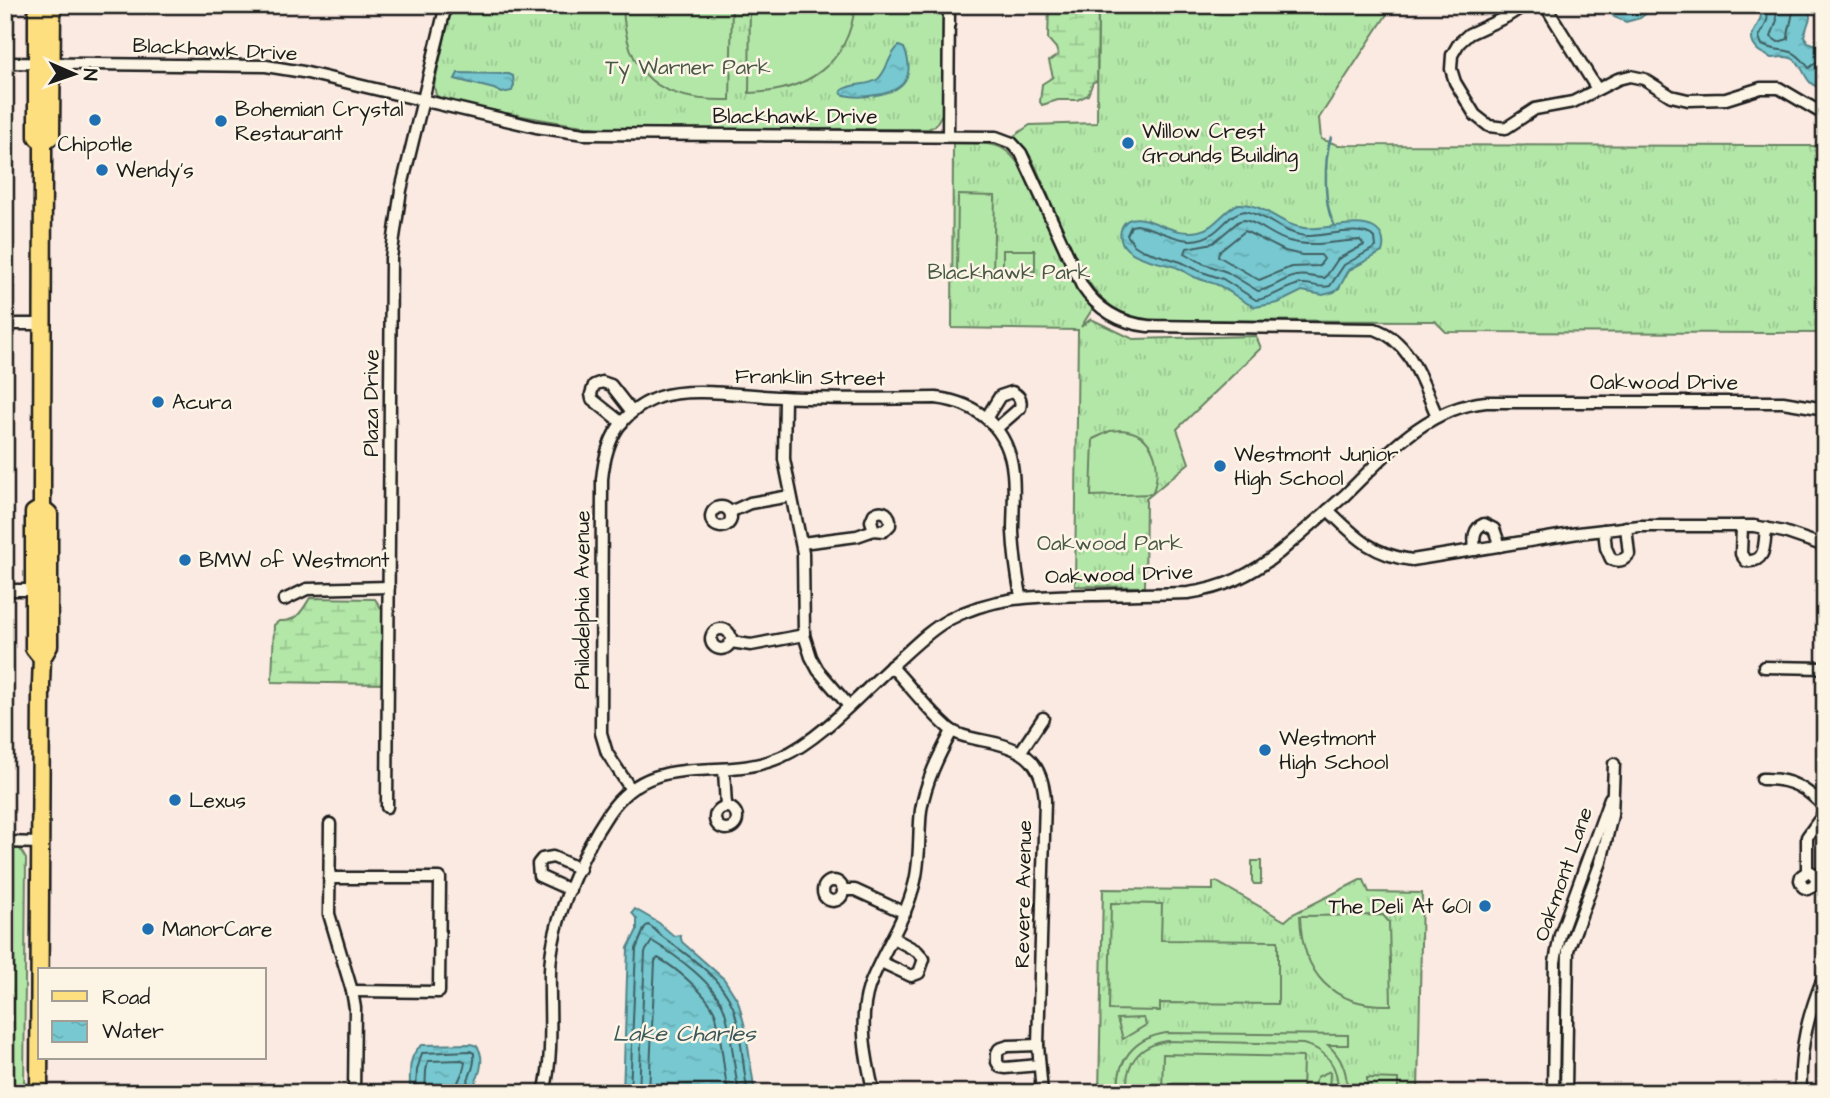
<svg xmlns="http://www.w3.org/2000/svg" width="1830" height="1098" font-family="'Architects Daughter',sans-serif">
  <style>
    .grass { fill: url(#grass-tufts); stroke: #688262; stroke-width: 2 }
    .wetland { fill: url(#wetland-marsh); stroke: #688262; stroke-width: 2 }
    .garden { fill: #b3e7a8; stroke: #688262; stroke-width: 2 }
    .water { fill: url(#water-ripples); stroke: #538388; stroke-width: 2 }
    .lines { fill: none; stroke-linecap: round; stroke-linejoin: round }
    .shore { stroke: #406164; stroke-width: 2 }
    .stream { stroke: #538388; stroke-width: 2.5 }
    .minor-casing { stroke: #1c1c1c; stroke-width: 15 }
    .primary-casing { stroke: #1c1c1c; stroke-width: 21 }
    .minor { stroke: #fcf5e5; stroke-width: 10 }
    .primary { stroke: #fedf80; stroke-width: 16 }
    .poi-dot { fill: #1f6fb2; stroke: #fcf5e5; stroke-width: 2.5 }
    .labels { text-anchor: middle; stroke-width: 5; stroke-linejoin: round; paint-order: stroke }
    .street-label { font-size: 21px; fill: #1c1c1c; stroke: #fcf5e5 }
    .park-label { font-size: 21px; fill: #495946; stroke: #fcf5e5 }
    .poi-label { font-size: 21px; fill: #1c1c1c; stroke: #fcf5e5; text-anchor: start }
    .water-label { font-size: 23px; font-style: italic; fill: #3c585b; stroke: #fcf5e5 }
  </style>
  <defs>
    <pattern id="grass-tufts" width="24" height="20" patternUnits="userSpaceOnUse" patternTransform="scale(1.75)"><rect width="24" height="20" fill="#b3e7a8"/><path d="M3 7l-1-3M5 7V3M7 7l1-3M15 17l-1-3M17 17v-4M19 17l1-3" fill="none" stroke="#99c690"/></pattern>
    <pattern id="wetland-marsh" width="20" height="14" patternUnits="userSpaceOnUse" patternTransform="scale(1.75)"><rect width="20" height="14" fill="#b3e7a8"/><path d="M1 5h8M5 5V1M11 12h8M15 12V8" fill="none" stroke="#99c690"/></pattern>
    <pattern id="water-ripples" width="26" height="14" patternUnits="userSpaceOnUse" patternTransform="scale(1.75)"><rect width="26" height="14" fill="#77c8d0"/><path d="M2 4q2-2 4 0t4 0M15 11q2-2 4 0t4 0" fill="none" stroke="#66abb2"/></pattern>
  </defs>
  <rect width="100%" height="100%" fill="#fbeae2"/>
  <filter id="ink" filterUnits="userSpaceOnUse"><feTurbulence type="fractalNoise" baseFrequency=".0143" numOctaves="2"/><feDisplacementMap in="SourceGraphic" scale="14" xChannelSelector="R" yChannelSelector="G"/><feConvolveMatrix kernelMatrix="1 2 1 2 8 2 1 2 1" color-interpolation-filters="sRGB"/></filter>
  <g filter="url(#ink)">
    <g class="grass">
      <path d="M452,5H943L942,114L935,126L928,129H608C552,123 498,112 443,100L436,95L434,86Z"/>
      <path d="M1098,5H1393L1319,118L1321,139L1338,145L1825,146V333L1446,332L1435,321L1158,320C1101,318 1086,282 1065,235C1055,211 1044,186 1033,161L1026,149L1014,136L1030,125L1097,123Z"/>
      <path d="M953,143C969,144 988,141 1002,148C1031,163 1058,251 1074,282C1079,291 1086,300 1093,308L1081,327L1091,319L1133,339L1256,336L1261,348L1177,429L1189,463L1146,499L1145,587L1075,586L1078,330L952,328Z"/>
      <polygon points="5,848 20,849 26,859 24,1093 5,1093"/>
      <polygon points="1360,880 1364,880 1369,892 1422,893 1418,1093 1099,1093 1103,889 1213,890 1213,882 1217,882 1285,921 1293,914"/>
    </g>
    <g class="wetland">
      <polygon points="1049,5 1098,5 1097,81 1093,82 1088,95 1077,100 1058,100 1042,105 1040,102 1042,84 1053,77 1049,61 1058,55 1056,48 1048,39"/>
      <path d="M310,598L375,599L383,611V684L272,682L274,625L279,621C297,622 301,612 310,598Z"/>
    </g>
    <g class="garden">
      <path d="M623,5H732L730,100C661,102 625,77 623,5Z"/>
      <path d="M750,5H855C849,65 805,92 749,93Z"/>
      <polygon points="958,195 995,196 993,273 957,273"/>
      <polygon points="1003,250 1035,250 1035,271 1003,270"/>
      <path d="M1121,430C1155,432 1163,467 1152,494L1091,496L1093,439L1110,431Z"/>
      <polygon points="1252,861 1261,861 1261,884 1254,884 1252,881"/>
      <polygon points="1111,903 1162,904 1161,940 1278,941 1278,1004 1160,1003 1160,1011 1109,1010"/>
      <path d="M1383,915L1389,922L1391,1005C1332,1007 1302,974 1300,916Z"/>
      <polygon points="1144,1018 1146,1025 1123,1039 1117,1019"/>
      <path d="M1166,1033L1348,1035V1045H1328C1342,1058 1349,1074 1346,1093H1338C1339,1068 1328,1050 1303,1044L1167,1041C1139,1045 1123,1065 1128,1093H1119C1115,1060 1135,1038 1166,1033Z"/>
      <polygon points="1163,1054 1303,1057 1302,1093 1162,1093"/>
      <polygon points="1330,1071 1329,1093 1315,1093 1314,1086 1317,1077"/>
      <polygon points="1367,1078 1398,1079 1398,1092 1367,1092"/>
    </g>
    <g class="water">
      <polygon points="1606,5 1657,5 1640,18 1626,22 1614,17"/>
      <path d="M1752,5H1809L1810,18L1804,36L1808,42L1825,48V68H1820L1818,75L1825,77V88C1802,87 1807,67 1793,59C1786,55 1778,58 1771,58C1766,54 1760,54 1756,48C1745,35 1760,27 1761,15Z"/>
      <path d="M899,46L904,48C916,76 904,91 876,95C864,97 852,98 842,94L841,91C851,82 867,87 878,79C888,70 888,55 899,46Z"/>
      <polygon points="458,73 509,74 513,76 514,85 512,91 502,93 494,89 455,79"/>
      <path d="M1238,204C1263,202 1279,225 1304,228C1324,231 1357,218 1374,228C1383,233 1385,243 1382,252L1349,270L1339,288L1334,292L1323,295L1302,291L1278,303L1255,307C1241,302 1231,291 1218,285C1211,282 1204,281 1197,278C1190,276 1185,271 1178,268C1163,262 1114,258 1121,230C1122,225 1126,220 1131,219C1149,214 1171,237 1199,231C1215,228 1223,211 1238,204Z"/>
      <polygon points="635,909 659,923 674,936 680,935 682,942 724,979 738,1001 745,1027 755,1093 623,1093 628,948 637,930 637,919 632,913"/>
      <path d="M471,1044L477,1046C487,1060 478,1080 469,1093H410C410,1076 407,1055 422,1045Z"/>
    </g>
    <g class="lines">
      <g class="shore">
        <path d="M1762,5C1773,17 1765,25 1759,37L1762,45C1787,56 1789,42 1809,68L1817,62L1825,61"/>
        <path d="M1774,5L1777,20L1771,37L1778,42L1788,39C1788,27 1794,17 1793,5"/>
        <path d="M1245,211C1267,215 1281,233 1305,236C1324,237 1361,224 1375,238L1376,247L1344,265L1330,286C1320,289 1311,283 1301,284C1285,286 1274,298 1256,300L1223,279L1199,271L1181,262L1142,250L1134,245L1127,235L1131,226L1137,225C1163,229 1187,251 1213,233C1225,225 1230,213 1245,211Z"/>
        <path d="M1245,220C1261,224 1273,237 1289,241C1313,248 1336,241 1360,240L1364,245L1338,259L1325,278C1315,278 1306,274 1296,276C1282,279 1272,289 1258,291L1227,272L1202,263L1185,253L1187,248L1213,243L1239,221Z"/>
        <polygon points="1245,231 1285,251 1302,255 1321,255 1324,259 1319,266 1291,267 1259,280 1218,256 1219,252"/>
        <path d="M416,1093L417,1070L422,1053L470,1051L474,1053C476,1069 466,1079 464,1093"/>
        <path d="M425,1093L426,1071L428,1061L462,1060L465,1062C464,1074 456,1082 455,1093"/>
        <path d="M630,1093L636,949L645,927L648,925C655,928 658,934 664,938C689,956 721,977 733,1007C742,1031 742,1066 748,1093"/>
        <path d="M639,1093L645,952L652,941C675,955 717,984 725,1012C733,1038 733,1066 739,1093"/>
        <path d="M649,1093L655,961L658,958C675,967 711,997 716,1016C722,1041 723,1067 728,1093"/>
      </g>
      <path class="stream" d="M1331,137C1324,159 1323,207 1335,226"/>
      <g class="minor-casing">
        <g id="minor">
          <polyline points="1525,5 1506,17 1469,34 1459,43 1452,55 1451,69 1455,82 1475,115 1489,126 1506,128 1535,109 1573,102 1618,79 1630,76 1644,79 1671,96 1688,100 1726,99 1761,88 1779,88 1825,115"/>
          <polyline points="1545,5 1597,89"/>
          <path d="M5,63L266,66L303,72L536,127L584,134L996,137L1012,143L1021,153L1082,286C1098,310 1120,323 1148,326L1375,329C1412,342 1422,383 1437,416"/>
          <polyline points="948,136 949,5"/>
          <polyline points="5,324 42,324"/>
          <polyline points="785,398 784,459 803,553 804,635 811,657 818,670 849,706"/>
          <path d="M987,417L1000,396L1012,392C1019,395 1022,400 1020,408L997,428"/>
          <polyline points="622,423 592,399 591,394 594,385 602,382 611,385 632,412"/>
          <circle cx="721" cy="517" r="10"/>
          <path d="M1328,510C1356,537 1372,555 1412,560L1578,533L1640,526H1754L1784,532L1825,546"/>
          <polyline points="730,512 750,503 790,496"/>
          <path d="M1742,526L1741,554L1746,561C1767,563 1764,543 1766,528"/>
          <path d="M1604,530L1606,548L1611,559C1618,562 1624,561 1629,554L1626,527"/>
          <path d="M802,543L857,536L874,530L884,531L890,525C891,514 883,508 874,514L871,521L874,530"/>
          <path d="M1475,550C1474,540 1472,529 1484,524L1494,529L1500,546"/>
          <polyline points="5,590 36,590"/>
          <polyline points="284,600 307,589 389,587"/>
          <circle cx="721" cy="639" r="10"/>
          <polyline points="731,642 751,645 804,635"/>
          <path d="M891,666C911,687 929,712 951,730C959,736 971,738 981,740C1020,747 1042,757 1045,800L1038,1045L1042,1093"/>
          <polyline points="1764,667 1825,668"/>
          <polyline points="1021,751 1043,718"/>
          <polyline points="724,769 726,807"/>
          <path d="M1762,779C1790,778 1807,788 1825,808"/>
          <path d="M630,788L607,753L601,733L602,479C606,439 620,412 659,397C690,386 748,396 781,397C833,400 884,399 936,398C979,403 1009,429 1013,473C1015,493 1013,513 1013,532C1014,554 1017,575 1021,596"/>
          <circle cx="726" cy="818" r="11"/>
          <polyline points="387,807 391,258 401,190 446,5"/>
          <polyline points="330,824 329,914 352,991 355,1008 354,1093"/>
          <polyline points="5,842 40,843"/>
          <polyline points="1807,872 1811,872 1817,879 1814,886 1808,889 1803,887 1800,880 1801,876 1807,872 1807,837 1825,812"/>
          <polyline points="329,878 440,878 439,992 352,991"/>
          <circle cx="833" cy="891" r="10"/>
          <polyline points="570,890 539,876 538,864 542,859 553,857 580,869"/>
          <polyline points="843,890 855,890 905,913"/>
          <polyline points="881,962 911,976 919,973 924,959 917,951 893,938"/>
          <polyline points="1038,1045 1008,1046 999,1049 997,1053 997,1062 1000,1067 1005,1068 1039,1065"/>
          <path d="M544,1093C554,1054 549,1011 550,971C551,923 581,854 608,814C653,747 720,784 781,757C822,739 862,692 895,663C912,648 928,631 948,620C994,595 1042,596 1093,595C1124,594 1156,594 1188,593C1224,588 1251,575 1280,552C1302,533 1324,514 1345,495C1386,455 1425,408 1486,402H1783L1825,409"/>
          <path d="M874,1093C866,1060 858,1020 869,987C882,952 905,921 914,885C921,860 918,835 921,810C926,781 938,757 952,731"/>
          <polyline points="1553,1093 1555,962 1560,935 1610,798"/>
          <polyline points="1566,1093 1568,950 1601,862 1612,815 1614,764"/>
          <path d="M1801,1093C1799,1047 1808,1015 1825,973"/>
        </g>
      </g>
      <g class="primary-casing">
        <g id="primary">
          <polyline points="37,5 37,137 43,142 43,160 42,483 42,508 34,513 34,648 42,658"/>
          <polyline points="43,142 51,136 52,5"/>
          <polyline points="39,1093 41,684 42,658 49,646 49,514 42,508"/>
        </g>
      </g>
      <use href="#minor" class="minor"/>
      <use href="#primary" class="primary"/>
    </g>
  </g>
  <g class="poi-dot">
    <circle cx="95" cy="120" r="7"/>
    <circle cx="221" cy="121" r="7"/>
    <circle cx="1128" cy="143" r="7"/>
    <circle cx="102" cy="170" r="7"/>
    <circle cx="158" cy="402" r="7"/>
    <circle cx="1220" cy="466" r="7"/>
    <circle cx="185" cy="560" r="7"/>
    <circle cx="1265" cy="750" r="7"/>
    <circle cx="175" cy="800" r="7"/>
    <circle cx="1485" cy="906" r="7"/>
    <circle cx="148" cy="929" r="7"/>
  </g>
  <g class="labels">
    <g class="street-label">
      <text transform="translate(215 49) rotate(3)" y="7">Blackhawk Drive</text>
      <text x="795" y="123">Blackhawk Drive</text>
      <text transform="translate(810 377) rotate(1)" y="7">Franklin Street</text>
      <text x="1664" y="389">Oakwood Drive</text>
      <text transform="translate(371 403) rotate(-90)" y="7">Plaza Drive</text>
      <text transform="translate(1119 574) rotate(-2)" y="7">Oakwood Drive</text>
      <text transform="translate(582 600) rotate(-90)" y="7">Philadelphia Avenue</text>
      <text transform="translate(1563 874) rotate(-71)" y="7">Oakmont Lane</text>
      <text transform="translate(1023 894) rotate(-89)" y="7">Revere Avenue</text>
    </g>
    <g class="park-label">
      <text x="688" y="74">Ty Warner Park</text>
      <text x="1009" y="279">Blackhawk Park</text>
      <text x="1110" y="550">Oakwood Park</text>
    </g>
    <g class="poi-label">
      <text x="235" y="116">Bohemian Crystal<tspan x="235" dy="24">Restaurant</tspan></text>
      <text x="1142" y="138">Willow Crest<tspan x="1142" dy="24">Grounds Building</tspan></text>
      <text x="95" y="151" text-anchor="middle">Chipotle</text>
      <text x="116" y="177">Wendy's</text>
      <text x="172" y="409">Acura</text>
      <text x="1234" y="461">Westmont Junior<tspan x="1234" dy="24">High School</tspan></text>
      <text x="199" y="567">BMW of Westmont</text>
      <text x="1279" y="745">Westmont<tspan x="1279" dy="24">High School</tspan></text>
      <text x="189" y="807">Lexus</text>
      <text x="1471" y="913" text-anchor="end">The Deli At 601</text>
      <text x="162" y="936">ManorCare</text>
    </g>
    <g class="water-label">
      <text x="684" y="1041">Lake Charles</text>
    </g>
  </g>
  <rect width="1830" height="1098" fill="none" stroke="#fcf5e5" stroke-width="28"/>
  <rect x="14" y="14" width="1802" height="1070" fill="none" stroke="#1c1c1c" stroke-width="2.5" filter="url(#ink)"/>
  <rect x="38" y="968" width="228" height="91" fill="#fcf5e5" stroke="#a29e95" stroke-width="2"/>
  <rect x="52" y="991" width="35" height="10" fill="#fedf80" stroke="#a29e95" stroke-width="2"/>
  <text x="102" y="1004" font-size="21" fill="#1c1c1c">Road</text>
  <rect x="52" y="1021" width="35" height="21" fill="url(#water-ripples)" stroke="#a29e95" stroke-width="2"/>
  <text x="102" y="1038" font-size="21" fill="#1c1c1c">Water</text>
  <g transform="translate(74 74) rotate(92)" stroke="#fcf5e5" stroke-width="5" paint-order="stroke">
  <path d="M0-5L12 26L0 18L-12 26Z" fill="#1c1c1c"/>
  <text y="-10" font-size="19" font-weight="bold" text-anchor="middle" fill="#1c1c1c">N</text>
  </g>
</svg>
